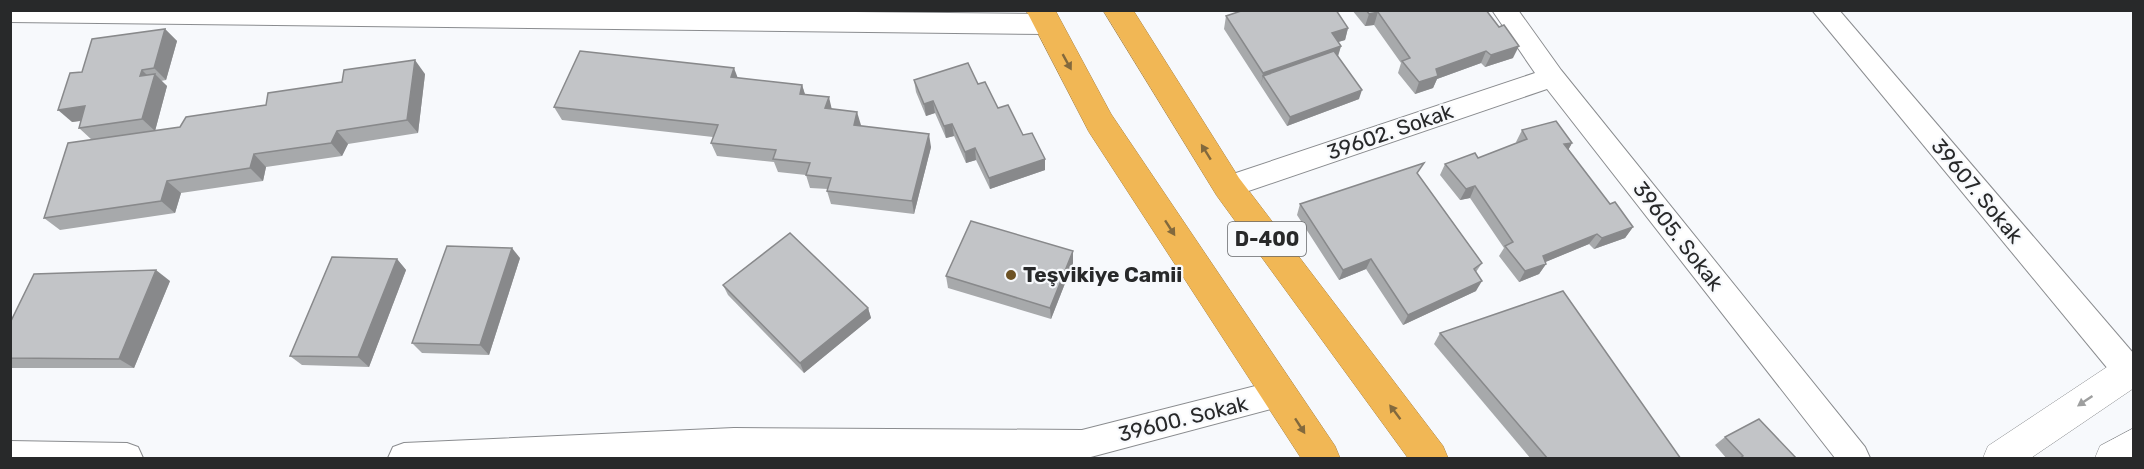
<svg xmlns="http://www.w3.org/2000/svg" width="2144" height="469" font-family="Rubik,sans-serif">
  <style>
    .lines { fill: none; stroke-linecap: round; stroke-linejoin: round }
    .street-casing { stroke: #8a8c8f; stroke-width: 2 }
    .secondary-casing { stroke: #8a8c8f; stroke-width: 1 }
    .highway-casing { stroke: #ab8546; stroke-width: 1 }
    .street { fill: #fff; fill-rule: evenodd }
    .secondary { fill: #fff; fill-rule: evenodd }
    .highway { fill: #f1b755; fill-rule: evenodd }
    .wall { fill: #a7a9ab }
    .shaded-wall { fill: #88898b }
    .building { fill: #c2c4c7; stroke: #88898b; stroke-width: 1.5 }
    .oneway { fill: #82693d }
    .oneway2 { fill: #9e9f9f }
    .poi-dot { fill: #6d5224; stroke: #f7f9fc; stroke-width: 2 }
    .labels { text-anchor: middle; stroke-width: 4.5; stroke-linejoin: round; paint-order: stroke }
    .shield { fill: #f7f9fc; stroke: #666769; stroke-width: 1.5 }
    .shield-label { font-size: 20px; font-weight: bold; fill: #28292a }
    .street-label { font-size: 21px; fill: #28292a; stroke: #f7f9fc }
    .poi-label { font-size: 21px; font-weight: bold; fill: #28292a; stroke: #f7f9fc; text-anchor: start }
  </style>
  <rect width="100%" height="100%" fill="#f7f9fc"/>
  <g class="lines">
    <g class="street-casing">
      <g id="street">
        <polygon points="10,10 672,10 1046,14 1055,17 1059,24 1055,31 1046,34 10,22"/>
        <polygon points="1492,10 1518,10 1561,70 1865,447 1870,458 1835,458 1547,89 1228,198 1218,195 1214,187 1218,179 1535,73"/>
        <polygon points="1812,10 1839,10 2134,354 2134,383 2129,385 2118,381"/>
        <polygon points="1279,380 1290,384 1294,394 1290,404 1087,458 388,458 393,447 404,443 734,428 1082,430"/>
        <polygon points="10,441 127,443 138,447 143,458 10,458"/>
      </g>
    </g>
    <g class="secondary-casing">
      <g id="secondary">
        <polygon points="2134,352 2134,388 2031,458 1983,458 1988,446 2122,357"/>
        <polygon points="2134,428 2134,458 2095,458 2100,446"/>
      </g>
    </g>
    <g class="highway-casing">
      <g id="highway">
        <polygon points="1026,10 1055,10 1111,114 1335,446 1340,458 1301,458 1089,132"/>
        <polygon points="1103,10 1133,10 1239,178 1443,446 1448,458 1408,458 1217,196"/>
      </g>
    </g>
    <use href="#street" class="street"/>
    <use href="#secondary" class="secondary"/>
    <use href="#highway" class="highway"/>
  </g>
  <g class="wall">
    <polygon points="1352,10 1486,10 1513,58 1485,67 1481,63 1437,79 1433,88 1415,94 1398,73 1401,63 1374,25 1365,26"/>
    <polygon points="1226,16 1348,28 1345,40 1338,42 1341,46 1338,57 1359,99 1287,126 1224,29"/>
    <polygon points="165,29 177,41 166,80 161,81 167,86 155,131 180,127 266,105 425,74 418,133 348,144 342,156 266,167 263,181 181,193 175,213 60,230 44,218 92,140 79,128 81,121 72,122"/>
    <polygon points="738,78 802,85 805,94 860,126 931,147 914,214 831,204 827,191 828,189 810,188 806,175 778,172 774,162 717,156 711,143 713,137 562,120 554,107"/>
    <polygon points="914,80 978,84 998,108 1045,159 1045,170 990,189 976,160 966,163 954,136 946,138 935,113 926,116 916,92"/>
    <polygon points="1522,130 1572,143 1568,150 1610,204 1633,227 1625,238 1594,249 1589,244 1545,262 1546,264 1539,274 1519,282 1499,256 1504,248 1470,198 1460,200 1440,175 1445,164 1478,158 1517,143 1516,142"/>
    <polygon points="1418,175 1482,263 1476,272 1476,291 1403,325 1366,269 1339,280 1297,215 1300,204"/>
    <polygon points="1073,251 1073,263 1051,319 948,288 946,276"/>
    <polygon points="520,258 489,355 422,353 412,343"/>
    <polygon points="397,259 406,270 369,367 302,365 290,356"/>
    <polygon points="170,281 134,368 10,368 10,323"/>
    <polygon points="723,285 868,308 871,318 804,373 728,295"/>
    <polygon points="1440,333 1681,459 1531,459 1434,344"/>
    <polygon points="1725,437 1797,459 1727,459 1715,445"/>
  </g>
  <g class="shaded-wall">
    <polygon points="1378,12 1374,25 1365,26 1369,14"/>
    <polygon points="1348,28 1345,40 1328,45 1332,33"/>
    <polygon points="165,29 177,41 166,80 154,68"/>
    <polygon points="1341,46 1337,58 1263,76 1261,85 1263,73"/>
    <polygon points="1519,46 1513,58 1485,67 1491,55"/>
    <polygon points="1486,51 1481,63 1437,79 1433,88 1415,94 1419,82 1436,69"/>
    <polygon points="415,60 425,74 418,133 407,120"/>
    <polygon points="734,68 739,81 731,77"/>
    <polygon points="142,70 153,81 155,74 167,86 155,131 142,119 140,76"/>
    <polygon points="802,85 806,98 800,94"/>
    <polygon points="1362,90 1359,99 1287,126 1290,117"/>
    <polygon points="829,97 832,110 825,108"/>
    <polygon points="933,101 935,113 926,116 924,104"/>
    <polygon points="85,106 99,118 72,122 58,110"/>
    <polygon points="857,112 861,125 854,125"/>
    <polygon points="952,124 954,136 946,138 944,126"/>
    <polygon points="337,131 348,144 342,156 331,143"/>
    <polygon points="929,134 931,147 914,214 912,201"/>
    <polygon points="1572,143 1566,154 1564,144"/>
    <polygon points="975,148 976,160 966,163 965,152"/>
    <polygon points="254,154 266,167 263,181 250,168"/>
    <polygon points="1045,159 1045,170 990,189 989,178"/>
    <polygon points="167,181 181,193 175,213 161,201"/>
    <polygon points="1475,186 1470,198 1460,200 1466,189"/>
    <polygon points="1633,227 1625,238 1594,249 1602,238"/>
    <polygon points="1597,234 1589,244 1536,266 1543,256"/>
    <polygon points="512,248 520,258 489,355 480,345"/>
    <polygon points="1073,251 1073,263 1051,319 1050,308"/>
    <polygon points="397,259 406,270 369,367 358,357"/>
    <polygon points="1371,259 1366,269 1339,280 1343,270"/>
    <polygon points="1546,264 1539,274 1519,282 1525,271"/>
    <polygon points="156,270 170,281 134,368 119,359"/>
    <polygon points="1482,281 1476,291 1403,325 1408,315"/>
    <polygon points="868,308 871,318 804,373 800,363"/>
  </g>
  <g class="building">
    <polygon points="1244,10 1336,10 1348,28 1332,33 1341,46 1263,73 1226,16"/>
    <polygon points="1366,10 1486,10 1499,27 1504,25 1519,46 1491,55 1486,51 1436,69 1438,76 1419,82 1402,61 1410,58 1378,12 1369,14"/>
    <polygon points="165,29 154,68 142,70 140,76 155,74 142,119 79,128 85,106 58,110 70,73 82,72 92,39"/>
    <polygon points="580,51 734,68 731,77 802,85 800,94 829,97 825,108 857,112 854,125 929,134 912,201 827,191 831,178 806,175 810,163 773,159 776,150 711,143 718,125 554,107"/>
    <polygon points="1334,51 1362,90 1290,117 1263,76"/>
    <polygon points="415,60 407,120 337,131 331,143 254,154 250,168 167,181 161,201 44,218 68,143 180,127 186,117 266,105 268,93 342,82 344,70"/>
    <polygon points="968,63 978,84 985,82 998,108 1008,105 1023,135 1032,133 1045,159 989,178 975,148 965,152 952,124 944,126 933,101 924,104 914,80"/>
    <polygon points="1556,121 1572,143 1564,144 1610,204 1615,202 1633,227 1602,238 1597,234 1543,256 1546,264 1525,271 1505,246 1513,242 1475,186 1466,189 1445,164 1475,153 1478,158 1527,139 1522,130"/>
    <polygon points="1424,163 1417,173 1482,263 1474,269 1482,281 1408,315 1371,259 1343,270 1300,204"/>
    <polygon points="971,221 1073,251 1050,308 946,276"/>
    <polygon points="790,233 868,308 800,363 723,285"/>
    <polygon points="447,246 512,248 480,345 412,343"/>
    <polygon points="332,257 397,259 358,357 290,356"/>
    <polygon points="156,270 119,359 10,358 10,323 34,274"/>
    <polygon points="1563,291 1681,459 1548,459 1440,333"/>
    <polygon points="1759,419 1797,459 1739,459 1743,456 1725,437"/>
  </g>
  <defs><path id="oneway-solid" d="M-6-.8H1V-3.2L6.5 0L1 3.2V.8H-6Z" transform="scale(1.5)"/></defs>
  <g class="oneway">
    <use href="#oneway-solid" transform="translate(1067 62) rotate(61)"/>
    <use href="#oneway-solid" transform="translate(1206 152) rotate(-122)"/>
    <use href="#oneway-solid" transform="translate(1170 228) rotate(57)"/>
    <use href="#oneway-solid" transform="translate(1395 412) rotate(-127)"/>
    <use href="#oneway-solid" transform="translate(1300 426) rotate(57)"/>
  </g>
  <use class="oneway2" href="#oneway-solid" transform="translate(2085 401) rotate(146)"/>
  <circle class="poi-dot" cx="1011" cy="275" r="6"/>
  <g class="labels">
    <rect class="shield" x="1228" y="222" width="78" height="34" rx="4.5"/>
    <g class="shield-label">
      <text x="1267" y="246">D-400</text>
    </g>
    <g class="street-label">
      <text transform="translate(1390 132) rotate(-19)" y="7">39602. Sokak</text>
      <text transform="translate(1977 191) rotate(50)" y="7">39607. Sokak</text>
      <text transform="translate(1678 236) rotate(52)" y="7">39605. Sokak</text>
      <text transform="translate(1183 419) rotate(-14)" y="7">39600. Sokak</text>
    </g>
    <g class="poi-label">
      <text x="1023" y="282">Teşvikiye Camii</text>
    </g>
  </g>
  <rect width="2144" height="469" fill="none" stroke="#28292a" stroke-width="24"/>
</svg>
